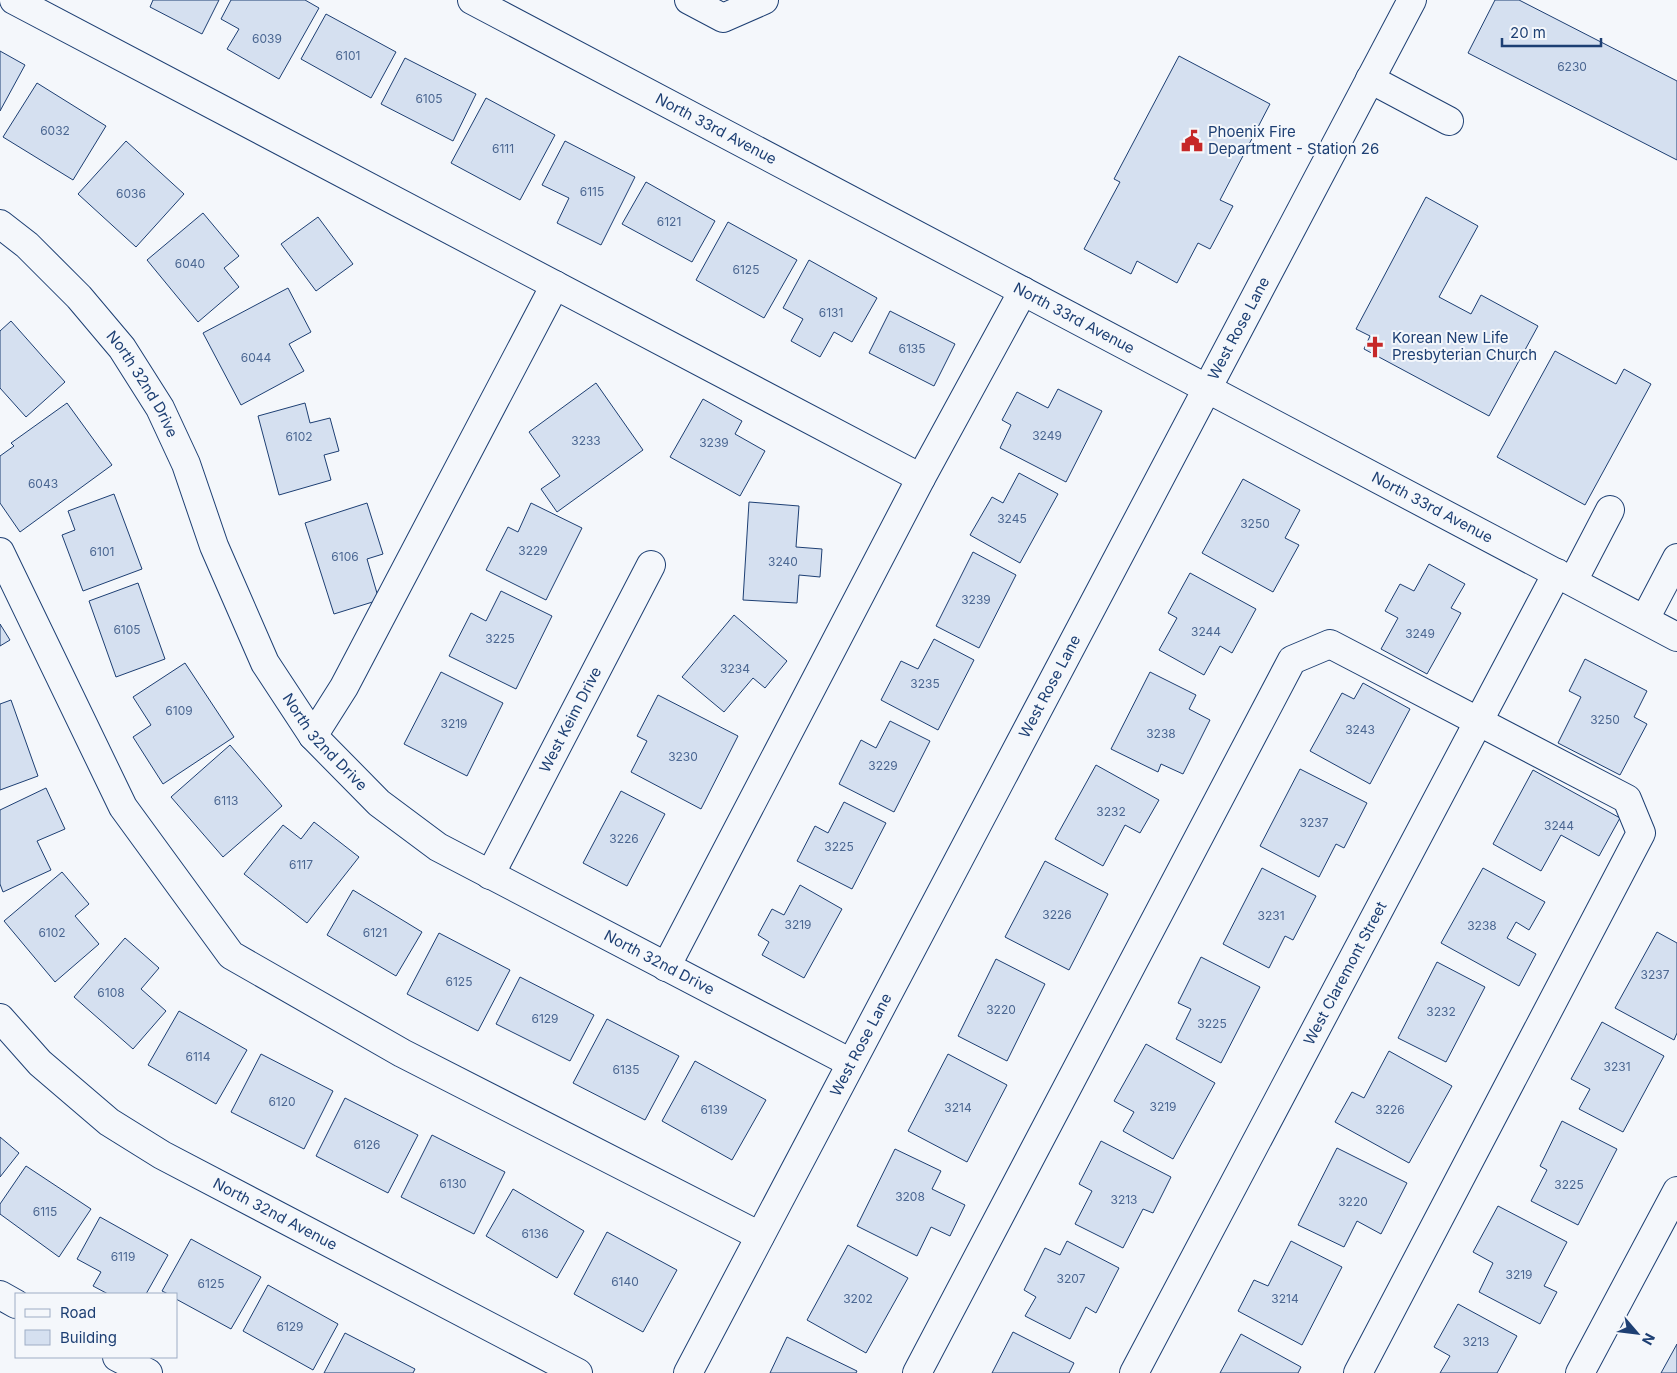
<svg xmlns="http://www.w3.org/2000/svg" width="1677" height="1373" font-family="Inter,sans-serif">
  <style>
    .building { fill: #d5e0f0; stroke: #1d3f73 }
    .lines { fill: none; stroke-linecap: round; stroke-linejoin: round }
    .minor-casing { stroke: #1d3f73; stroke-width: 30 }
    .minor { stroke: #f4f7fb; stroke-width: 28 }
    .labels { text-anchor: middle; stroke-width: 4; stroke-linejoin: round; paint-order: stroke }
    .number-label { font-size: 12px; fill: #4b6792 }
    .street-label { font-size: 15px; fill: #1d3f73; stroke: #f4f7fb }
    .poi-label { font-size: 15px; fill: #1d3f73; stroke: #f4f7fb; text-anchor: start }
  </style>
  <rect width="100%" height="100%" fill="#f4f7fb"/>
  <g class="building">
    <polygon points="153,0 219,0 202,34 150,7"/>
    <polygon points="231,0 305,0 319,8 279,79 227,49 239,29 221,19"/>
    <polygon points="1495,0 1519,0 1677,81 1677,160 1468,53"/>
    <polygon points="326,14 396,52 371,98 301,59"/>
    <polygon points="0,51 25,65 0,111"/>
    <polygon points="1179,56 1270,104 1220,200 1233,206 1210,249 1198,243 1177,283 1137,261 1131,274 1084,249 1120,182 1114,179"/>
    <polygon points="405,58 476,94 453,141 381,104"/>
    <polygon points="37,83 106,126 73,180 3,137"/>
    <polygon points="486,98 555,135 520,200 451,163"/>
    <polygon points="126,141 184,194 136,247 78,194"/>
    <polygon points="565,141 635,177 601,245 557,223 569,198 542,185"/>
    <polygon points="646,182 715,221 692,262 622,224"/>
    <polygon points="1426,197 1478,226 1439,297 1471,314 1481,295 1538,326 1489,416 1364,349 1370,336 1356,329"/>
    <polygon points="203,213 239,256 224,268 239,287 198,322 147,260"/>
    <polygon points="318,217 353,264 316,291 281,244"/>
    <polygon points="728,222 797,260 764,318 696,280"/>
    <polygon points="809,260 877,298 852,342 834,332 820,357 791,341 803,319 783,308"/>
    <polygon points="288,288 311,332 289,344 304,371 241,405 203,333"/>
    <polygon points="890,311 955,344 934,386 869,353"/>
    <polygon points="11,321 65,382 26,417 0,388 0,331"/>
    <polygon points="1555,351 1616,384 1624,369 1651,384 1585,505 1497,457"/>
    <polygon points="596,383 643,450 557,512 541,489 560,476 529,432"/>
    <polygon points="1058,389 1102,411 1066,482 1000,448 1011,425 1002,420 1017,392 1048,408"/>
    <polygon points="703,399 742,421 735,434 765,451 740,496 670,457"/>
    <polygon points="67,403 112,465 20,532 0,503 0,456 14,446 11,443"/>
    <polygon points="305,403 310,423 330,418 339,451 324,455 331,480 279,495 258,416"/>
    <polygon points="1019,473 1058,494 1020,563 970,535 992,497 1003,503"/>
    <polygon points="1243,479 1300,510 1285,538 1299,545 1273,592 1202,553"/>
    <polygon points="114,494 142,569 83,591 62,535 75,530 68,511"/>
    <polygon points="749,502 799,506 796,547 822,549 820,577 799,575 797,603 743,600"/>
    <polygon points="367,503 383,554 367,559 379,600 334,614 305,523"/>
    <polygon points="531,503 582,528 546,600 486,570 508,527 518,532"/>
    <polygon points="973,552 1016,575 979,648 936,626"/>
    <polygon points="1429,564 1465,584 1451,608 1461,613 1427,674 1381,649 1398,618 1385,611 1400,584 1414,591"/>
    <polygon points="1190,573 1256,609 1232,653 1220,646 1204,675 1159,650 1177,618 1168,613"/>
    <polygon points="138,583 165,659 116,677 89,601"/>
    <polygon points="501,591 552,616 516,689 449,656 471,613 486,621"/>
    <polygon points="734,615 787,661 765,688 753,678 724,712 682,677"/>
    <polygon points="0,624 10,640 0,646"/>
    <polygon points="934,639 974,660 938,730 881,700 901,661 918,669"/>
    <polygon points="1585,659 1647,691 1634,717 1647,724 1620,775 1558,743 1581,697 1569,691"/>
    <polygon points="185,663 234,737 163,784 133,737 151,725 133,697"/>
    <polygon points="441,672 503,703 467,776 404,744"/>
    <polygon points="1150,672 1196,695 1189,709 1210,720 1183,774 1161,764 1158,772 1111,749"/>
    <polygon points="1363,683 1410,709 1370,784 1310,751 1342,693 1354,699"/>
    <polygon points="658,695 738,736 701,809 631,772 647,741 637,736"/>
    <polygon points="11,700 38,776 0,790 0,704"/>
    <polygon points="890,721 930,741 894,812 839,784 861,740 876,748"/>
    <polygon points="230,745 282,806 223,857 171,797"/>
    <polygon points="1096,765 1159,800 1140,833 1125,825 1103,866 1055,839"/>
    <polygon points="1300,769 1367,803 1344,848 1336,844 1319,877 1260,846"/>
    <polygon points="1533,770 1620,818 1599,856 1561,835 1541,871 1493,844"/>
    <polygon points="46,788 65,829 37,841 51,870 3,892 0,884 0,810"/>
    <polygon points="621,791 665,814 627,886 583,863"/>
    <polygon points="844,802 886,823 852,889 797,861 815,826 828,833"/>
    <polygon points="314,822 359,857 307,923 244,874 283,825 301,839"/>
    <polygon points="1045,861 1108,894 1069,970 1005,937"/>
    <polygon points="1262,868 1316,896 1293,940 1285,936 1269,968 1223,944"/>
    <polygon points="1483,868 1545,902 1529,930 1516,922 1507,938 1536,954 1519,986 1441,943"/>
    <polygon points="62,872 89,904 75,916 99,944 55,982 4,921"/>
    <polygon points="800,885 842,909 804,978 762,955 769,942 758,935 772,909 784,915"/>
    <polygon points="353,890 422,932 396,976 327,935"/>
    <polygon points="1657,932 1677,943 1677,1033 1674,1040 1615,1008"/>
    <polygon points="439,933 510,970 478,1031 407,994"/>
    <polygon points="125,938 159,968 141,989 166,1011 133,1049 74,997"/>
    <polygon points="1201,957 1260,987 1221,1063 1176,1039 1191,1009 1178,1003"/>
    <polygon points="996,959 1045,984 1007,1061 958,1036"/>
    <polygon points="1437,962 1485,987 1446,1062 1398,1038"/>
    <polygon points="520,977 594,1015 570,1061 496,1024"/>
    <polygon points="179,1011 247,1050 216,1104 148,1065"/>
    <polygon points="607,1019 679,1056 645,1120 573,1083"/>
    <polygon points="1602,1022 1664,1056 1623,1132 1579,1109 1590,1089 1571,1079"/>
    <polygon points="1146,1044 1215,1083 1173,1159 1123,1131 1134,1112 1114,1101"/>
    <polygon points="1389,1051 1452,1086 1409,1163 1335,1122 1352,1092 1364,1098"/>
    <polygon points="261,1054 333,1091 304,1149 231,1112"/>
    <polygon points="948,1054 1007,1085 967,1162 908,1131"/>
    <polygon points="695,1061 766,1100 732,1160 662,1121"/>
    <polygon points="345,1098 418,1135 388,1193 316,1156"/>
    <polygon points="1562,1121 1617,1149 1578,1225 1531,1201 1547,1170 1540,1166"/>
    <polygon points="432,1135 505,1172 474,1234 401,1197"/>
    <polygon points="0,1137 19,1153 0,1177"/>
    <polygon points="1101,1141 1171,1177 1153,1213 1143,1209 1123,1248 1075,1224 1092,1191 1079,1184"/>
    <polygon points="1337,1148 1407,1183 1381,1234 1357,1221 1344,1247 1298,1225"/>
    <polygon points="895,1149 941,1171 932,1189 965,1205 950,1236 931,1227 917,1256 857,1226"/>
    <polygon points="26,1166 91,1209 59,1257 0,1214 0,1204"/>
    <polygon points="513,1189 584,1231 557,1278 486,1236"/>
    <polygon points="1498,1206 1567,1242 1544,1286 1557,1292 1540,1324 1479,1292 1493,1263 1473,1252"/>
    <polygon points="100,1217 168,1255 146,1294 108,1294 93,1286 101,1272 77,1259"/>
    <polygon points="607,1232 677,1270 643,1332 574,1294"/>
    <polygon points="191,1239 261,1277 231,1329 176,1299 176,1294 168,1294 162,1291"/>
    <polygon points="1067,1241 1119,1268 1096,1313 1086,1307 1070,1339 1025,1316 1036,1297 1024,1290 1045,1248 1060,1255"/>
    <polygon points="1291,1241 1342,1267 1302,1345 1238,1311 1254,1280 1268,1286"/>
    <polygon points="848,1245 908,1278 866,1353 807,1320"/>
    <polygon points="268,1285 338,1324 313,1370 243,1331"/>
    <polygon points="1458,1304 1517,1336 1497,1373 1440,1373 1450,1356 1434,1347"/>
    <polygon points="1013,1332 1074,1363 1069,1373 992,1373"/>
    <polygon points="345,1333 415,1369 413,1373 324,1373"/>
    <polygon points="1241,1334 1301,1367 1298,1373 1220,1373"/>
    <polygon points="787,1337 857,1371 856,1373 770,1373"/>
    <polygon points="1677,1344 1677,1373 1661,1373"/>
  </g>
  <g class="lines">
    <g class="minor-casing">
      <g id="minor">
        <polyline points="14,0 921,478"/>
        <path id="s1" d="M472,0L1677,637"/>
        <polyline points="689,0 723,18 764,0"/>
        <polyline points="1370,79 1449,121"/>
        <path id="s2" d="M0,224L27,245L79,297L122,348L160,408L186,464L214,546L265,663L313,736L379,803L438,847L851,1063"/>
        <polyline points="0,552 123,807 231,955 402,1053 760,1236"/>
        <polyline points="1573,581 1610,510"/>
        <polyline points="1645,619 1677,558"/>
        <polyline points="313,736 344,687 555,285"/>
        <path id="s3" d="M490,875L651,565"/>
        <polyline points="666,967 921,478 1023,291"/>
        <path id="s4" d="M0,1018L40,1063L109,1122L162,1155L578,1373"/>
        <polyline points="0,1295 16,1304"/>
        <polyline points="117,1357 148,1373"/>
        <path id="s5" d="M688,1373L1412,0"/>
        <polyline points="917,1373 1292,660 1330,644 1627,799 1641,833 1358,1373"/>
        <path id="s6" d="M1134,1373L1557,573"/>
        <polyline points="1580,1373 1677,1191"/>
      </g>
    </g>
    <use href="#minor" class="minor"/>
  </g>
  <defs>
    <g id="civic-bare" transform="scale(1.725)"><path d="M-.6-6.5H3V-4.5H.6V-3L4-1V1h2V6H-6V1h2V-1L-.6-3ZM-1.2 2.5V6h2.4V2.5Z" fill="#c62828" stroke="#f4f7fb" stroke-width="2.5" paint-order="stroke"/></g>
    <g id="church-bare" transform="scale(1.725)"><path d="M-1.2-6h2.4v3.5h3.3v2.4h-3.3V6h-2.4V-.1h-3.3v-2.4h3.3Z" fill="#c62828" stroke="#f4f7fb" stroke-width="2.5" paint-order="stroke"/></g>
  </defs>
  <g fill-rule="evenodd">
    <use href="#civic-bare" x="1192" y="141"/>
    <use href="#church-bare" x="1375" y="347"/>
  </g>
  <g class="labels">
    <g class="number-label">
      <text x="267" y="43">6039</text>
      <text x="348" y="60">6101</text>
      <text x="1572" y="71">6230</text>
      <text x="429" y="103">6105</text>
      <text x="55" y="135">6032</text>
      <text x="503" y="153">6111</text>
      <text x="592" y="196">6115</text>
      <text x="131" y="198">6036</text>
      <text x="669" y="226">6121</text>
      <text x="190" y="268">6040</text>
      <text x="746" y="274">6125</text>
      <text x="831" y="317">6131</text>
      <text x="912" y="353">6135</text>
      <text x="256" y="362">6044</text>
      <text x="1047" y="440">3249</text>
      <text x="299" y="441">6102</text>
      <text x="586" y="445">3233</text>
      <text x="714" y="447">3239</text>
      <text x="43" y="488">6043</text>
      <text x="1012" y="523">3245</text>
      <text x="1255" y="528">3250</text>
      <text x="533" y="555">3229</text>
      <text x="102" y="556">6101</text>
      <text x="345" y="561">6106</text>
      <text x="783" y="566">3240</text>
      <text x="976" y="604">3239</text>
      <text x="127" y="634">6105</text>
      <text x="1206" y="636">3244</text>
      <text x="1420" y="638">3249</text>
      <text x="500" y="643">3225</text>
      <text x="735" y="673">3234</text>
      <text x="925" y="688">3235</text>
      <text x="179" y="715">6109</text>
      <text x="1605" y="724">3250</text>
      <text x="454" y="728">3219</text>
      <text x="1360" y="734">3243</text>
      <text x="1161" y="738">3238</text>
      <text x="683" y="761">3230</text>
      <text x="883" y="770">3229</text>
      <text x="226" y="805">6113</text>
      <text x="1111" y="816">3232</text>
      <text x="1314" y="827">3237</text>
      <text x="1559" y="830">3244</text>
      <text x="624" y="843">3226</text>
      <text x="839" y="851">3225</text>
      <text x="301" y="869">6117</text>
      <text x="1057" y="919">3226</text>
      <text x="1271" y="920">3231</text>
      <text x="798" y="929">3219</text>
      <text x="1482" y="930">3238</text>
      <text x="52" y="937">6102</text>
      <text x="375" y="937">6121</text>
      <text x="1655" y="979">3237</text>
      <text x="459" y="986">6125</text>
      <text x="111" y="997">6108</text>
      <text x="1001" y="1014">3220</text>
      <text x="1441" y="1016">3232</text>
      <text x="545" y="1023">6129</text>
      <text x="1212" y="1028">3225</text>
      <text x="198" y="1061">6114</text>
      <text x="1617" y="1071">3231</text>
      <text x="626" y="1074">6135</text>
      <text x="282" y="1106">6120</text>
      <text x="1163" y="1111">3219</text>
      <text x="958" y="1112">3214</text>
      <text x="714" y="1114">6139</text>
      <text x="1390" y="1114">3226</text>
      <text x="367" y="1149">6126</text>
      <text x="453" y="1188">6130</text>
      <text x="1569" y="1189">3225</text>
      <text x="910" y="1201">3208</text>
      <text x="1124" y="1204">3213</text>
      <text x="1353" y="1206">3220</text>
      <text x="45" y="1216">6115</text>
      <text x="535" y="1238">6136</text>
      <text x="123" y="1261">6119</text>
      <text x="1519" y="1279">3219</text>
      <text x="1071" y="1283">3207</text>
      <text x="625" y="1286">6140</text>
      <text x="211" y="1288">6125</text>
      <text x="858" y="1303">3202</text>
      <text x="1285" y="1303">3214</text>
      <text x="290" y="1331">6129</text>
      <text x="1476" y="1346">3213</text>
    </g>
    <g class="street-label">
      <text dy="5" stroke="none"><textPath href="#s1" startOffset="276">North 33rd Avenue</textPath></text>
      <text dy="5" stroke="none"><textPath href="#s1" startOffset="681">North 33rd Avenue</textPath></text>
      <text dy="5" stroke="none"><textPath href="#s5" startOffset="1181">West Rose Lane</textPath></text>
      <text dy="5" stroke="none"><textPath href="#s2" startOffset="216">North 32nd Drive</textPath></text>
      <text dy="5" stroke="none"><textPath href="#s1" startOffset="1086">North 33rd Avenue</textPath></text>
      <text dy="5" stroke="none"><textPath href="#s5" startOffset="776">West Rose Lane</textPath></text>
      <text dy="5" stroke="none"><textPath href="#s3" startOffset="175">West Keim Drive</textPath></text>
      <text dy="5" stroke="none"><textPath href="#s2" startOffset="621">North 32nd Drive</textPath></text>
      <text dy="5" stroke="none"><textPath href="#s2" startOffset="1026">North 32nd Drive</textPath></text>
      <text dy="5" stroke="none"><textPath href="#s6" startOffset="452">West Claremont Street</textPath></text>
      <text dy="5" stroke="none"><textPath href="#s5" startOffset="371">West Rose Lane</textPath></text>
      <text dy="5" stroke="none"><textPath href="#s4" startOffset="341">North 32nd Avenue</textPath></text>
    </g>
    <g class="poi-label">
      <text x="1208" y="137">Phoenix Fire<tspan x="1208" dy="17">Department - Station 26</tspan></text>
      <text x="1392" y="343">Korean New Life<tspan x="1392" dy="17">Presbyterian Church</tspan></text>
    </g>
  </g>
  <rect x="15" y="1293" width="162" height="65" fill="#f4f7fb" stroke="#9eadc5"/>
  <rect x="25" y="1309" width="25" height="8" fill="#f4f7fb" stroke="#9eadc5"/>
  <text x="60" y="1318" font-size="15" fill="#1d3f73">Road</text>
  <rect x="25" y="1330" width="25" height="15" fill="#d5e0f0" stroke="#9eadc5"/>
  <text x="60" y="1343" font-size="15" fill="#1d3f73">Building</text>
  <g transform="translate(1637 1333) rotate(118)" stroke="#f4f7fb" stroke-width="4" paint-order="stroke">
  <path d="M0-4L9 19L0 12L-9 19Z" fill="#1d3f73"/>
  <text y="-8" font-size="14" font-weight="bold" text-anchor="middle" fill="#1d3f73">N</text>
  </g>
  <path d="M1502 38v8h99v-8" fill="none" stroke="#1d3f73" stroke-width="2.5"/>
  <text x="1510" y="38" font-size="15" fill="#1d3f73" stroke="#f4f7fb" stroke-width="4" paint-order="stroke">20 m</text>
</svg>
